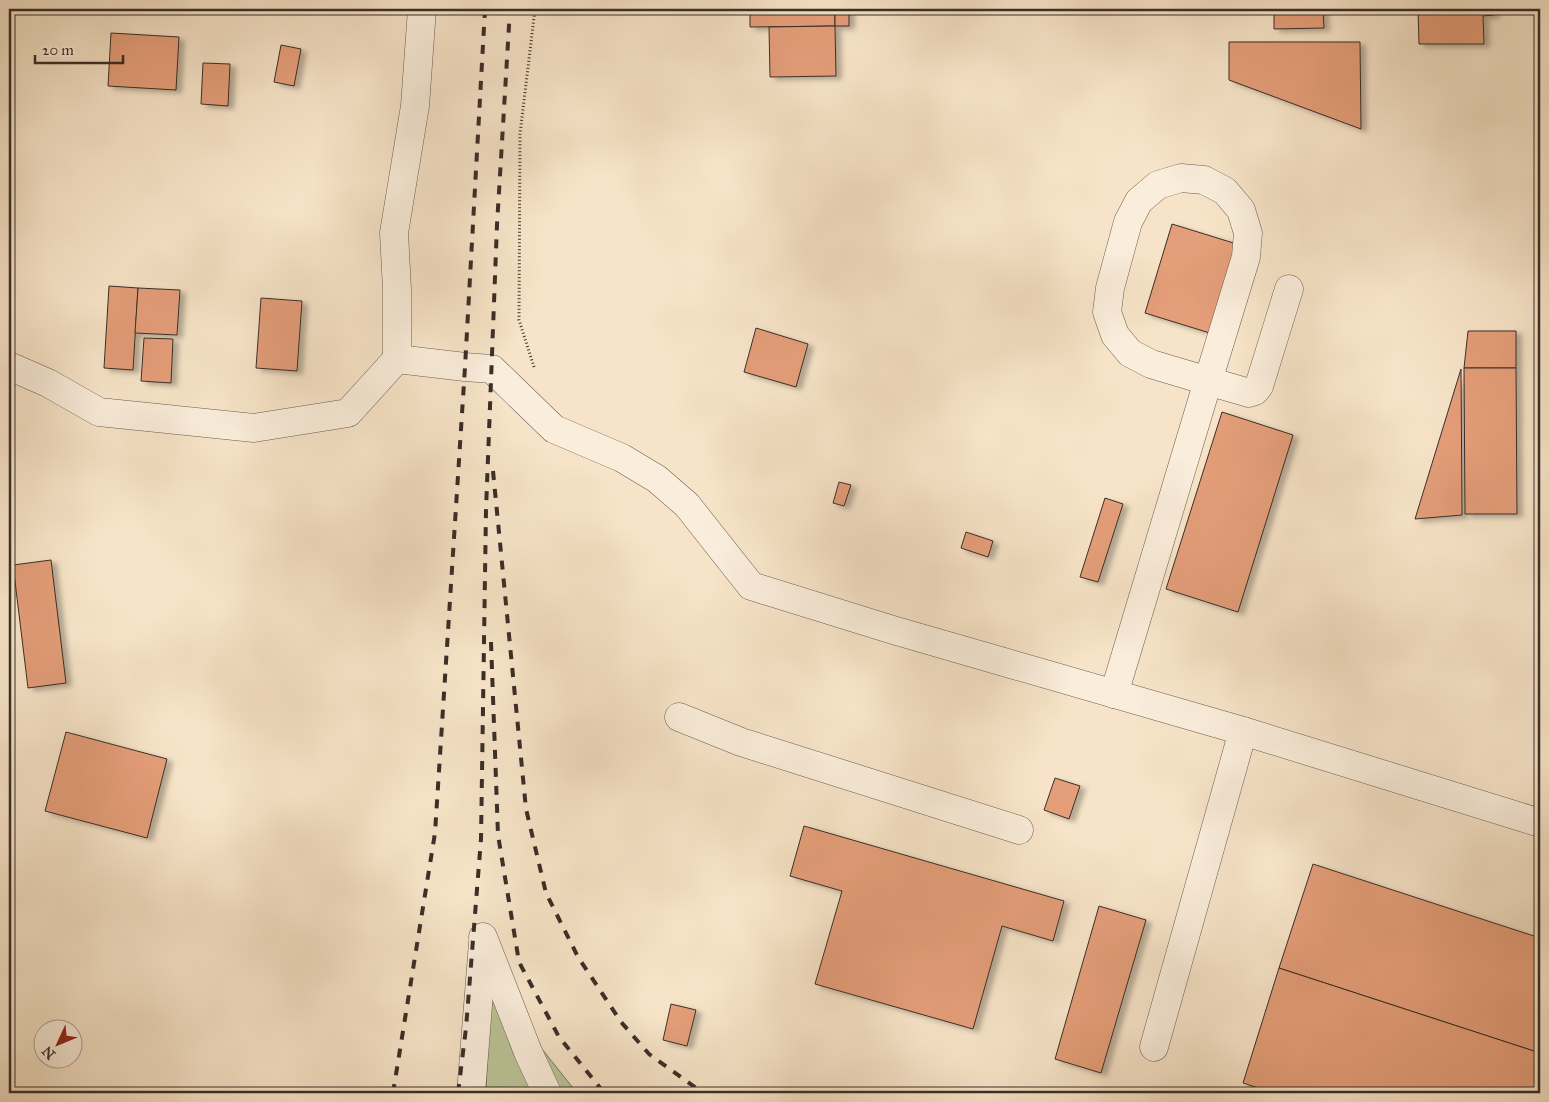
<svg xmlns="http://www.w3.org/2000/svg" width="1549" height="1102" font-family="'IM FELL Great Primer',serif">
  <style>
    .green { fill: #bbc497; stroke: #7a7960 }
    .building { fill: #e49e79; stroke: #3a2e28; filter: url(#shadow) }
    .lines { fill: none; stroke-linecap: round; stroke-linejoin: round }
    .minor-casing { stroke: #695c50; stroke-width: 29 }
    .path { stroke: #3a2e28; stroke-width: 3; stroke-dasharray: 1 2.5; stroke-linecap: butt }
    .minor { stroke: #faeddb; stroke-width: 28 }
    .rail { stroke: #3a2e28; stroke-width: 4; stroke-dasharray: 9 9; stroke-linecap: butt }
  </style>
  <defs>
    <filter id="shadow"><feDropShadow dx="5.5" dy="3" stdDeviation="2.5" flood-color="#0004"/></filter>
  </defs>
  <rect width="100%" height="100%" fill="#f7e4c8"/>
  <filter id="stains"><feTurbulence type="fractalNoise" baseFrequency=".004" numOctaves="4"/><feColorMatrix values="0 0 0 0 .2 0 0 0 0 .09 0 0 0 0 .02 0 0 0 .5 -.17"/></filter>
  <radialGradient id="worn" r=".72"><stop offset=".6" stop-color="#630" stop-opacity="0"/><stop offset="1" stop-color="#630" stop-opacity=".3"/></radialGradient>
  <polygon class="green" points="491,950 542,1049 577,1093 486,1093"/>
  <g class="building">
    <polygon points="750,9 835,9 835,26 750,27"/>
    <rect x="835" y="9" width="14" height="17"/>
    <polygon points="1274,9 1323,9 1324,28 1274,29"/>
    <polygon points="1418,9 1494,9 1494,15 1483,16 1484,44 1419,44"/>
    <polygon points="835,26 836,76 770,77 769,27"/>
    <polygon points="111,33 179,37 176,90 108,86"/>
    <polygon points="1229,42 1360,42 1361,129 1229,80"/>
    <polygon points="281,45 301,49 294,86 274,82"/>
    <polygon points="203,63 230,64 228,106 201,104"/>
    <polygon points="1172,224 1240,245 1213,334 1145,313"/>
    <polygon points="109,286 138,288 133,370 104,368"/>
    <polygon points="138,288 180,290 177,335 135,333"/>
    <polygon points="261,298 302,301 297,371 256,368"/>
    <polygon points="756,328 808,344 796,387 744,372"/>
    <polygon points="1468,331 1516,331 1516,368 1464,368"/>
    <polygon points="144,338 173,339 171,383 141,381"/>
    <polygon points="1464,368 1516,368 1517,514 1465,514"/>
    <polygon points="1461,369 1462,515 1415,519"/>
    <polygon points="1222,412 1293,435 1238,612 1166,589"/>
    <polygon points="839,482 851,485 844,506 833,503"/>
    <polygon points="1105,498 1123,504 1098,582 1080,577"/>
    <polygon points="966,532 993,541 988,557 961,548"/>
    <polygon points="51,560 66,683 28,688 13,565"/>
    <polygon points="66,732 167,759 147,838 45,811"/>
    <polygon points="1055,778 1080,786 1069,819 1044,810"/>
    <polygon points="804,826 1064,901 1053,941 1002,926 973,1029 815,984 842,891 790,876"/>
    <polygon points="1313,864 1540,938 1540,1053 1279,968"/>
    <polygon points="1099,906 1146,920 1101,1073 1055,1059"/>
    <polygon points="1279,968 1540,1053 1540,1093 1274,1093 1243,1083"/>
    <polygon points="671,1004 696,1010 687,1046 663,1040"/>
  </g>
  <g class="lines">
    <g class="minor-casing">
      <g id="minor">
        <polyline points="397,359 397,289 394,233 415,106 422,9"/>
        <polyline points="9,366 48,383 99,412 254,428 348,413 397,359 465,367 492,369 554,429 622,458 657,479 687,505 751,586 893,630 1243,731 1540,823"/>
        <polyline points="1114,694 1208,381 1246,257 1248,233 1241,210 1225,191 1204,180 1181,178 1158,185 1139,201 1128,222 1110,288 1107,312 1115,335 1130,353 1151,364 1208,381 1249,393 1255,391 1259,386 1289,289"/>
        <polyline points="679,717 741,742 1019,830"/>
        <polyline points="483,937 528,1052 547,1093"/>
        <polyline points="1154,1047 1243,731"/>
        <polyline points="471,1093 483,943"/>
      </g>
    </g>
    <polyline class="path" points="534,367 519,320 520,134 535,9"/>
    <use href="#minor" class="minor"/>
    <g class="rail">
      <polyline points="493,471 526,809 546,893 578,957 621,1022 649,1054 703,1093"/>
      <polyline points="491,642 498,835 519,962 559,1037 601,1089 607,1093"/>
      <polyline points="393,1093 435,833 465,367 485,9"/>
      <polyline points="458,1093 466,1028 481,839 486,510 497,225 510,9"/>
    </g>
  </g>
  <rect width="1549" height="1102" fill="none" stroke="#f7e4c8" stroke-width="30"/>
  <rect x="10" y="10" width="1529" height="1082" fill="none" stroke="#3a2e28" stroke-width="2.5"/>
  <rect x="15" y="15" width="1519" height="1072" fill="none" stroke="#3a2e28"/>
  <g transform="translate(58 1044) rotate(226)"><circle r="24" fill="#faeddb" stroke="#ada193"/>
  <path d="M0-4L9 19L0 12L-9 19Z" fill="#8f2418"/>
  <text y="-8" font-size="14" font-weight="bold" text-anchor="middle" fill="#3a2e28">N</text>
  </g>
  <path d="M35 55v8h88v-8" fill="none" stroke="#3a2e28" stroke-width="2.5"/>
  <text x="42" y="55" font-size="15" fill="#3a2e28" stroke="#faeddb" stroke-width="4" paint-order="stroke">20 m</text>
  <rect width="100%" height="100%" filter="url(#stains)"/>
  <rect width="100%" height="100%" fill="url(#worn)"/>
</svg>
